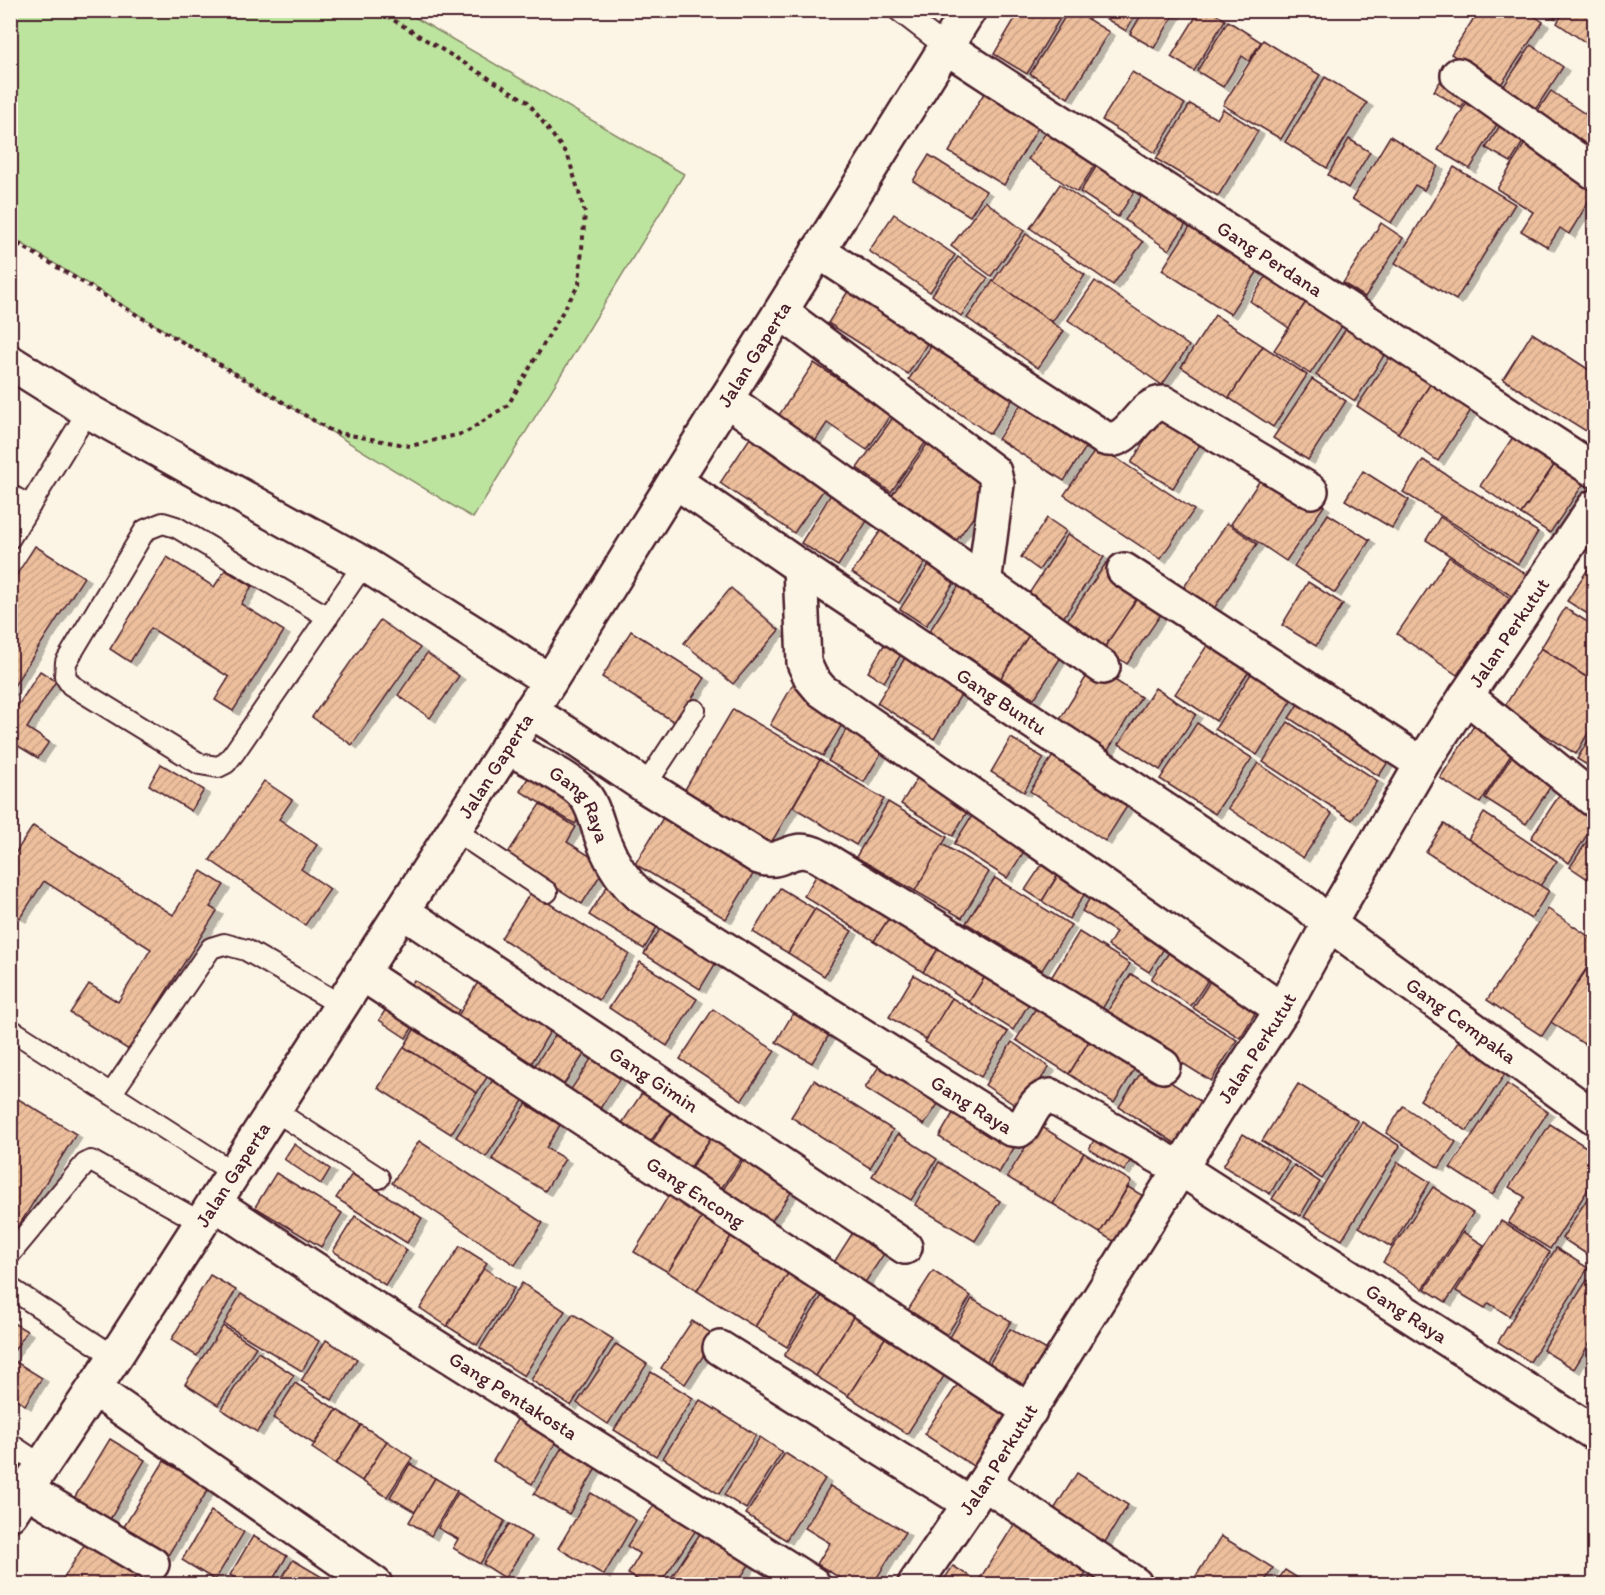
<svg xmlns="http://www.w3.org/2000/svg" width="1605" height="1595" font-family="Itim,sans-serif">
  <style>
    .garden { fill: #bde49f; stroke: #848265; stroke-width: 1.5 }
    .building { fill: url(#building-hatch); stroke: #4a1f2b; stroke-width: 1.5; filter: url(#shadow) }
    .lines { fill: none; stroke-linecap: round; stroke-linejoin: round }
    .lane-casing { stroke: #4a1f2b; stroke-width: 24 }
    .street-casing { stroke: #4a1f2b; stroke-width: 38 }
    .secondary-casing { stroke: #4a1f2b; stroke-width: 38 }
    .path { stroke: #4a1f2b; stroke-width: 4; stroke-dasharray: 4.5 4.5; stroke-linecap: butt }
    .lane { stroke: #fcf5e5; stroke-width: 20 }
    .street { stroke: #fcf5e5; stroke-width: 33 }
    .secondary { stroke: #fcf5e5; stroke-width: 33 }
    .labels { text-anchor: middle; stroke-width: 4.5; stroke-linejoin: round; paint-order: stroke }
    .street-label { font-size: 20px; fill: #4a1f2b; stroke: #fcf5e5 }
  </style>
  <defs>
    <pattern id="building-hatch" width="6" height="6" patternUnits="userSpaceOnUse" patternTransform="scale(1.5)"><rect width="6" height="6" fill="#edbf9d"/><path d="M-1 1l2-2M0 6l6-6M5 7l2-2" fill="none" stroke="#cda487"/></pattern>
    <filter id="shadow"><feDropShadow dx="6" dy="4" stdDeviation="0" flood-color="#0004"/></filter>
  </defs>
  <rect width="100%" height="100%" fill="#fcf5e5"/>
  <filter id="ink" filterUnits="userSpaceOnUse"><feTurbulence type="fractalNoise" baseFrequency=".0167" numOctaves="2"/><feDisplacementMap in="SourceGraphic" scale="12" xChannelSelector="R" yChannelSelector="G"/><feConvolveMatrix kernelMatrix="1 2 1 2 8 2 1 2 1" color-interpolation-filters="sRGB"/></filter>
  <g filter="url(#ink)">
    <polygon class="garden" points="10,11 404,11 684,174 473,518 11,237"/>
    <g class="building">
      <polygon points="1020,10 1065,10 1027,74 994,54"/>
      <polygon points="1069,10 1073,10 1109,32 1068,98 1030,74"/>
      <polygon points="1092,10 1138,10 1126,31"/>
      <polygon points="1144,10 1177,10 1154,48 1130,34"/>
      <polygon points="1200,10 1210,10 1225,20 1194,71 1171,57"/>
      <polygon points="1479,10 1525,10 1543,22 1500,86 1451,54"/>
      <polygon points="1543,10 1560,10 1555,18"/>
      <polygon points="1565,10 1594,10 1594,48 1557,23"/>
      <polygon points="1228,21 1261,42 1249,61 1242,56 1223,87 1197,71"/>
      <polygon points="1263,40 1320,75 1281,139 1223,105"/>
      <polygon points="1531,45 1563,67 1535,110 1502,89"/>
      <polygon points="1447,71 1473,87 1461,108 1434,91"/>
      <polygon points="1132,72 1185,104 1155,153 1102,120"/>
      <polygon points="1325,77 1367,103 1327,168 1285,142"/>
      <polygon points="990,83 1045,116 1004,185 949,152"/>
      <polygon points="1551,91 1594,120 1594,146 1592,151 1536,113"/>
      <polygon points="1473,92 1505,111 1470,169 1438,150"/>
      <polygon points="1190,104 1217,119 1223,109 1258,131 1218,196 1156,159"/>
      <polygon points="1507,114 1531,129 1511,162 1486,148"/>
      <polygon points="1055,119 1104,152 1077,192 1028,159"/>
      <polygon points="1530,135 1594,183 1594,193 1569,234 1560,228 1548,247 1521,231 1533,212 1497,189"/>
      <polygon points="1390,136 1438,166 1424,190 1415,185 1391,223 1352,199"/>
      <polygon points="1349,139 1370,152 1348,188 1328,175"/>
      <polygon points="1105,153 1143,178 1118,217 1080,192"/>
      <polygon points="929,155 986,191 970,216 913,181"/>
      <polygon points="1454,167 1515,204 1456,300 1395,263"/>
      <polygon points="1151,182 1194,212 1169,250 1125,220"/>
      <polygon points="1060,184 1143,242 1113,285 1030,228"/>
      <polygon points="985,201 1024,231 991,276 951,246"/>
      <polygon points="894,214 955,255 930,292 869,251"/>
      <polygon points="1197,216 1265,260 1230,314 1162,270"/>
      <polygon points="1381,223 1403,238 1365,297 1343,283"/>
      <polygon points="1026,234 1085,275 1052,322 993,281"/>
      <polygon points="958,257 988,278 961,316 932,295"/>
      <polygon points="1272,267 1312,293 1289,328 1250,301"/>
      <polygon points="855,280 935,331 908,374 828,323"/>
      <polygon points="993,281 1064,331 1038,368 967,318"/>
      <polygon points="1095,281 1189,346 1162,385 1068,320"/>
      <polygon points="1312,293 1348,317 1310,374 1274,350"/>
      <polygon points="1594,308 1594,325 1587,321"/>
      <polygon points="1215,315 1263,346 1229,398 1181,367"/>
      <polygon points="1351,321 1390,346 1355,401 1316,375"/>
      <polygon points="1532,333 1594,373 1594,436 1503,379"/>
      <polygon points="938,336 1019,390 990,434 909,379"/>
      <polygon points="1399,344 1439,371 1398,433 1357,406"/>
      <polygon points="1263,346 1307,375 1273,427 1229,398"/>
      <polygon points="814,363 891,414 867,450 827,423 814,443 777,418"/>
      <polygon points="1439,371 1479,398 1438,461 1398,433"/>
      <polygon points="1312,379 1346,401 1308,460 1273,438"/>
      <polygon points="1028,393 1094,435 1064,481 998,439"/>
      <polygon points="1166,405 1209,430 1173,488 1131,463"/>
      <polygon points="894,416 928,439 891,492 857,468"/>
      <polygon points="756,429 831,479 794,533 720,483"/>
      <polygon points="1517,431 1558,459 1521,514 1480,486"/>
      <polygon points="930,440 996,485 957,540 892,495"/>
      <polygon points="1098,446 1194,510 1160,559 1064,495"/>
      <polygon points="1562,454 1591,473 1550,533 1521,514"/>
      <polygon points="1423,460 1538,532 1518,564 1403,492"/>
      <polygon points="1268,468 1324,506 1286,561 1231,524"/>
      <polygon points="1363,471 1409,500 1392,528 1345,500"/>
      <polygon points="836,486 874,510 838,566 801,543"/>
      <polygon points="1328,514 1370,540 1335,593 1294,566"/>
      <polygon points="1440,517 1530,577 1516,599 1426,540"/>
      <polygon points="1047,518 1066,531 1039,570 1021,557"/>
      <polygon points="887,521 933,551 899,603 852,573"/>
      <polygon points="1227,523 1257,544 1213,610 1182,590"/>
      <polygon points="1068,534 1104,557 1063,618 1028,595"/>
      <polygon points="35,546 84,577 10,692 10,585"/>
      <polygon points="936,554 962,571 926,626 900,609"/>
      <polygon points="167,557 214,587 225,570 252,586 241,604 284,631 233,711 215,700 229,677 151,628 130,662 110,649"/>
      <polygon points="1449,557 1510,598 1457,675 1397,634"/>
      <polygon points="1106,563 1144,588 1104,648 1066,622"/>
      <polygon points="1592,563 1594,564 1594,618 1567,601"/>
      <polygon points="963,579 1035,626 1001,678 929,632"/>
      <polygon points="1308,582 1343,604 1316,646 1282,625"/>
      <polygon points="731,588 779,630 733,684 684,643"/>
      <polygon points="1144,588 1168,604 1127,664 1104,648"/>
      <polygon points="1565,608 1594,626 1594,682 1541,648"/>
      <polygon points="380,620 420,648 352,745 312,717"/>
      <polygon points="1035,626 1067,648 1034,699 1001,678"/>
      <polygon points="631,631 705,678 676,723 602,677"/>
      <polygon points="891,633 908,643 884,682 868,672"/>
      <polygon points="1214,635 1255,662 1216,721 1175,694"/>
      <polygon points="911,648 968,683 934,739 877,703"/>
      <polygon points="1541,648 1594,682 1594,723 1576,754 1503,709"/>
      <polygon points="427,653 459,676 430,718 398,695"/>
      <polygon points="1260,660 1301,686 1257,755 1215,729"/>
      <polygon points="1093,666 1141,697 1107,752 1058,722"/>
      <polygon points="40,671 56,681 27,728 49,742 38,758 10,741 10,718"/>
      <polygon points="795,681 849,713 823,756 770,725"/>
      <polygon points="1155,688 1196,714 1160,770 1119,744"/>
      <polygon points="1306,692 1395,751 1379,776 1289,718"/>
      <polygon points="733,709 820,760 771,843 684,791"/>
      <polygon points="853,718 889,740 864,782 828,761"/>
      <polygon points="1479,718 1518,744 1480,803 1440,778"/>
      <polygon points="1288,722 1378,781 1352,820 1263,762"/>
      <polygon points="1197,723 1252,758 1215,814 1160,779"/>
      <polygon points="1594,731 1594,769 1577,759"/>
      <polygon points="1011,738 1044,758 1024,792 991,772"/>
      <polygon points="1520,744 1558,775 1526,824 1485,798"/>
      <polygon points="1058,748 1133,797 1105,841 1030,791"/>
      <polygon points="820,760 884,799 856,845 793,807"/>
      <polygon points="1258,763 1332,814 1303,858 1228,808"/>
      <polygon points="161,764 204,790 191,811 149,785"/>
      <polygon points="924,767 975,798 953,836 901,804"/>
      <polygon points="533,770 588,802 575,824 520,791"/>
      <polygon points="264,781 292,800 279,819 317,845 301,869 330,889 305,925 210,860"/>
      <polygon points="1566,785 1594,804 1594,824 1569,863 1531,838"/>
      <polygon points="888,802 947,837 915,891 856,857"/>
      <polygon points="540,804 576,827 567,842 606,866 582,904 506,856"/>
      <polygon points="978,806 1032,839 1007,878 954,844"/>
      <polygon points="1484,813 1557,861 1540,886 1468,839"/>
      <polygon points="664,816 755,871 726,919 635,864"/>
      <polygon points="1444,824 1549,891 1531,919 1426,852"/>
      <polygon points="33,826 173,915 201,871 224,885 210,907 217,911 129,1050 70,1013 89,984 118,1002 151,949 44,881 20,918 10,912 10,861"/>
      <polygon points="1594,831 1594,883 1570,867"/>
      <polygon points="942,844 989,872 962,918 915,891"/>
      <polygon points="824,863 895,909 874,941 804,896"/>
      <polygon points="1043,863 1059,873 1042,901 1025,890"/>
      <polygon points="1065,864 1092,882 1069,919 1042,901"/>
      <polygon points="995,878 1071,925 1042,970 966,923"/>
      <polygon points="611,880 665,914 644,949 589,915"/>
      <polygon points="780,888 815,909 788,953 753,932"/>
      <polygon points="1096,888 1172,936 1149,972 1108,946 1116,932 1082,911"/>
      <polygon points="531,892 629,954 599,1000 501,938"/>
      <polygon points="815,909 852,931 824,976 788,953"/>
      <polygon points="895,909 944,940 923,972 874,941"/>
      <polygon points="1548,909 1594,940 1594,957 1542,1036 1487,1000"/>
      <polygon points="668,917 723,951 700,989 644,954"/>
      <polygon points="1079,932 1130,964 1102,1009 1051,978"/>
      <polygon points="944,940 990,969 969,1002 923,972"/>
      <polygon points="1176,942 1216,968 1191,1006 1151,979"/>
      <polygon points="640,962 697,999 667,1046 609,1008"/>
      <polygon points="990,969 1033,997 1013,1030 969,1002"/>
      <polygon points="1587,969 1594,974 1594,1028 1584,1044 1551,1022"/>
      <polygon points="1217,970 1264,999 1240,1038 1193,1008"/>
      <polygon points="1131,974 1237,1040 1211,1081 1105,1015"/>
      <polygon points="914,975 952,998 927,1040 889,1017"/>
      <polygon points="414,980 459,1010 448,1027 403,998"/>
      <polygon points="478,982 552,1028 527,1071 452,1026"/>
      <polygon points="952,998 1008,1032 981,1077 925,1042"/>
      <polygon points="801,1000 837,1022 812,1063 776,1042"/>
      <polygon points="1041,1000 1094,1033 1069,1074 1016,1040"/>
      <polygon points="391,1001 418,1019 406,1038 379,1020"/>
      <polygon points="713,1009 775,1051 742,1100 680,1059"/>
      <polygon points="422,1016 496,1063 477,1093 404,1047"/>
      <polygon points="562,1025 591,1044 558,1093 529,1074"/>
      <polygon points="1094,1033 1139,1062 1114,1103 1069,1074"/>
      <polygon points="1460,1039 1507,1071 1467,1131 1420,1100"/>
      <polygon points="1012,1042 1049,1067 1021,1109 985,1085"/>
      <polygon points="404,1047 477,1093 451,1134 378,1088"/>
      <polygon points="599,1047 628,1066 599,1110 570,1091"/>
      <polygon points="887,1054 946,1092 924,1125 865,1088"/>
      <polygon points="1145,1066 1208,1106 1181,1147 1119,1107"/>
      <polygon points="496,1075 526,1096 486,1157 456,1137"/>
      <polygon points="814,1080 893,1130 870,1168 791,1117"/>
      <polygon points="650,1081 679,1100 646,1148 618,1129"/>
      <polygon points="1298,1084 1358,1121 1322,1179 1262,1141"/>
      <polygon points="1507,1084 1548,1112 1492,1195 1450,1168"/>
      <polygon points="10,1094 76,1134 10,1240"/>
      <polygon points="679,1101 718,1127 686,1174 648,1148"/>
      <polygon points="960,1101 1020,1138 999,1173 939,1137"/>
      <polygon points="526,1104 560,1125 546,1148 565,1159 545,1191 492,1159"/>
      <polygon points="1403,1106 1456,1142 1439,1168 1386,1133"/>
      <polygon points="1362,1122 1400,1146 1342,1240 1304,1217"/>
      <polygon points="1550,1124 1594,1152 1594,1180 1550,1249 1508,1223 1525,1197 1509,1187"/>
      <polygon points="1039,1125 1084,1153 1053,1204 1007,1177"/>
      <polygon points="719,1127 749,1148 718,1193 688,1173"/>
      <polygon points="1101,1128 1137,1150 1124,1171 1089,1149"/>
      <polygon points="898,1134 937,1159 911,1200 872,1176"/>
      <polygon points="1243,1134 1289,1162 1270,1194 1223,1166"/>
      <polygon points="419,1141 543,1223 515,1265 392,1183"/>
      <polygon points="294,1144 330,1169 321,1184 284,1159"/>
      <polygon points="751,1148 799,1181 766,1229 718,1197"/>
      <polygon points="1084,1153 1131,1181 1100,1233 1053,1204"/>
      <polygon points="939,1162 1000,1201 975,1241 915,1205"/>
      <polygon points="1398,1162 1430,1182 1391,1247 1359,1227"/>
      <polygon points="1294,1165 1320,1182 1300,1216 1272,1199"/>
      <polygon points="276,1173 342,1213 321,1247 255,1207"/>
      <polygon points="352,1174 422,1218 407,1243 336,1198"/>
      <polygon points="1128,1187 1155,1203 1127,1249 1100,1233"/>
      <polygon points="1433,1187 1473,1213 1423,1289 1383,1262"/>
      <polygon points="1594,1188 1594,1259 1562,1238"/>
      <polygon points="672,1190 706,1211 668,1272 634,1252"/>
      <polygon points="706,1211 735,1230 697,1291 668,1272"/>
      <polygon points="355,1216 407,1250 385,1285 333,1251"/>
      <polygon points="1501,1221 1550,1252 1509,1316 1489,1303 1485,1308 1456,1291"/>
      <polygon points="859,1223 891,1243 862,1287 831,1267"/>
      <polygon points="735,1230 793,1266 755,1327 697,1291"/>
      <polygon points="1463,1232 1484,1245 1446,1302 1425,1289"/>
      <polygon points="460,1246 487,1263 447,1326 420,1308"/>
      <polygon points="1556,1248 1588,1268 1530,1362 1498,1342"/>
      <polygon points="484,1268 514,1288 477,1345 447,1326"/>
      <polygon points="933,1271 971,1296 947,1335 908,1310"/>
      <polygon points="789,1272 820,1292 787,1347 755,1327"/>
      <polygon points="210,1275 236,1290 197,1356 171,1340"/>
      <polygon points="1587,1280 1594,1285 1594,1336 1574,1369 1543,1350"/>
      <polygon points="522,1283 565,1311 524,1376 480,1348"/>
      <polygon points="830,1283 862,1303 816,1376 784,1356"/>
      <polygon points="241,1294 319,1341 302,1371 224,1324"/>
      <polygon points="972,1299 1011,1321 986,1363 948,1341"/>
      <polygon points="862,1303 894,1324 848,1396 816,1376"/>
      <polygon points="573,1314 613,1339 571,1406 531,1380"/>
      <polygon points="10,1321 27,1331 10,1357"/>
      <polygon points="692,1321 716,1336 685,1384 661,1368"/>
      <polygon points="894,1324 953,1362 907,1434 848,1396"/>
      <polygon points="223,1326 256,1347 218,1405 185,1384"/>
      <polygon points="1010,1329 1054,1354 1029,1397 985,1371"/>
      <polygon points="326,1340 357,1359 332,1400 301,1381"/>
      <polygon points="616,1344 647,1364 608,1424 577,1403"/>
      <polygon points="258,1352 294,1375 257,1432 221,1409"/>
      <polygon points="16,1362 42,1378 25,1405 10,1395 10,1371"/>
      <polygon points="651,1372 693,1398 656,1456 614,1430"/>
      <polygon points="964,1375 1015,1408 976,1468 924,1434"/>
      <polygon points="295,1383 337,1410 314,1444 273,1418"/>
      <polygon points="700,1400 756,1435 719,1494 663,1458"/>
      <polygon points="337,1410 361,1425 336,1464 312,1448"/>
      <polygon points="522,1411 561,1433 532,1484 493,1461"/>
      <polygon points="361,1425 387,1441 362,1481 336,1464"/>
      <polygon points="760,1437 782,1452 746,1509 724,1495"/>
      <polygon points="110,1439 145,1460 109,1521 73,1500"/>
      <polygon points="567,1439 601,1460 569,1514 534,1494"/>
      <polygon points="387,1441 412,1458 387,1497 362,1481"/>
      <polygon points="785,1453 825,1479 786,1540 746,1514"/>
      <polygon points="164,1461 209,1488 167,1557 122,1530"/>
      <polygon points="410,1464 435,1478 415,1512 390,1497"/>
      <polygon points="1077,1473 1128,1505 1105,1542 1053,1511"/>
      <polygon points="435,1478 457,1491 431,1536 409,1522"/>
      <polygon points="830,1486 905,1532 873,1584 850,1584 817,1564 830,1543 805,1528"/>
      <polygon points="458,1493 505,1521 480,1564 453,1548 458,1539 438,1528"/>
      <polygon points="591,1493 636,1520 604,1575 558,1548"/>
      <polygon points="659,1497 700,1524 660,1584 645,1584 628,1574 640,1554 627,1546"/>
      <polygon points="211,1511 244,1532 215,1580 182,1560"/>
      <polygon points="707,1523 756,1555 736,1584 667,1584"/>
      <polygon points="1015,1523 1089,1569 1079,1584 987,1584 979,1580"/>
      <polygon points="509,1524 531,1537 505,1578 483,1564"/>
      <polygon points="253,1536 287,1556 270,1584 246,1584 230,1575"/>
      <polygon points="1221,1536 1273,1568 1263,1584 1191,1584"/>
      <polygon points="89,1537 141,1568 131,1584 60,1584"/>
      <polygon points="293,1560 322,1577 317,1584 278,1584"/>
      <polygon points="953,1566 982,1584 941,1584"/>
      <polygon points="1285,1570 1307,1584 1275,1584"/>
      <polygon points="1093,1573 1113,1584 1086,1584"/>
    </g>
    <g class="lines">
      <g class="lane-casing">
        <g id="lane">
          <polyline points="898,10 946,47"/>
          <polyline points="10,495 30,506"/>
          <polyline points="10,538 88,411"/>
          <polyline points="328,617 176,527 163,523 145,530 66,662 65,676 71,685 200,764 218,767 226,763 234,753 364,564"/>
          <polyline points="645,786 695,710"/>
          <polyline points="454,830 547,892"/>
          <polyline points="10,1029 234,1173"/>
          <polyline points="111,1094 211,948 224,944 246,950 341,1005"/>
          <polyline points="274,1110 379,1178"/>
          <polyline points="10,1254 85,1164 91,1161 202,1223"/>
          <polyline points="10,1288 115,1357"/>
          <polyline points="10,1444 43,1466"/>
        </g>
      </g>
      <g class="street-casing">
        <g id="street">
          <path id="s1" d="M946,47L1594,470"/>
          <polyline points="1458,75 1594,172"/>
          <path d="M818,251L1104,438C1130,447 1139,403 1164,403L1311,491"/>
          <polyline points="782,313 994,472 997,484 984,584"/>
          <polyline points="10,362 88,411 364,564 550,681"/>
          <polyline points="726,399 1103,667"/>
          <path id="s2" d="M675,481L800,567L1308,905L1329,924L1594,1117"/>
          <polyline points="800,567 804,663 811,678 821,690 1282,1010"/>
          <polyline points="1124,570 1422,764"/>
          <polyline points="1466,696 1594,800"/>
          <path d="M530,711L566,733L645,786L759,857C783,867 791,841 819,856L1163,1066"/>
          <path id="s3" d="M507,747C528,759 574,779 586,797C596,811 598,830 605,845C613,865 624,881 639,895L1011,1129L1019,1130L1023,1127C1030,1115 1036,1097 1051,1096L1181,1169L1594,1433"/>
          <path id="s4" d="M402,911L905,1247"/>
          <path id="s5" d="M361,973L1030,1411"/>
          <path id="s6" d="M214,1203L366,1303L813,1584"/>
          <polyline points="720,1348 970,1504"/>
          <polyline points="94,1389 375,1584"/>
          <polyline points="984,1483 1135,1584"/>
          <polyline points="26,1490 152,1564"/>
          <path id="s7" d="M915,1584L984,1483L1218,1108L1282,1010L1329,924L1422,764L1466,696L1594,507"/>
        </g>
      </g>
      <g class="secondary-casing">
        <g id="secondary">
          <path id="s8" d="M10,1514L115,1357L550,681L969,10"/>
        </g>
      </g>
      <polyline class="path" points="10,239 333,432 410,446 465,433 508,405 579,284 585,213 568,156 528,102 377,10"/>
      <use href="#lane" class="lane"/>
      <use href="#street" class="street"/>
      <use href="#secondary" class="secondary"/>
    </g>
  </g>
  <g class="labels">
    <g class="street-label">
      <text dy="7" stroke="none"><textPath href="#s1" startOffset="387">Gang Perdana</textPath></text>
      <text dy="7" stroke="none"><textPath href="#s8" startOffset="1378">Jalan Gaperta</textPath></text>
      <text dy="7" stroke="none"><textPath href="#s7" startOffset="1122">Jalan Perkutut</textPath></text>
      <text dy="7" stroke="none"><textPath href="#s2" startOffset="394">Gang Buntu</textPath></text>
      <text dy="7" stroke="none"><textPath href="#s8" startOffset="892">Jalan Gaperta</textPath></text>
      <text dy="7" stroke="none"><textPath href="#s3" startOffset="96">Gang Raya</textPath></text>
      <text dy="7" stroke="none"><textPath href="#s2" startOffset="954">Gang Cempaka</textPath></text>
      <text dy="7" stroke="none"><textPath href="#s7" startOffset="636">Jalan Perkutut</textPath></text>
      <text dy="7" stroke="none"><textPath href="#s4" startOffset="303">Gang Gimin</textPath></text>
      <text dy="7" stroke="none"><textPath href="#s3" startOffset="600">Gang Raya</textPath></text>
      <text dy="7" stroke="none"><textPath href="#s8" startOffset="406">Jalan Gaperta</textPath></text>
      <text dy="7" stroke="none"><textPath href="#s5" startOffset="400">Gang Encong</textPath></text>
      <text dy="7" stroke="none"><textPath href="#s3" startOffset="1120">Gang Raya</textPath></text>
      <text dy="7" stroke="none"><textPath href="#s6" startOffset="356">Gang Pentakosta</textPath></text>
      <text dy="7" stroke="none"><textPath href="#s7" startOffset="150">Jalan Perkutut</textPath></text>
    </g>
  </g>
  <rect width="1605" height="1595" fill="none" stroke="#fcf5e5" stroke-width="36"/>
  <rect x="18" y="18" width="1569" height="1559" fill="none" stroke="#4a1f2b" stroke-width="2" filter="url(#ink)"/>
</svg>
